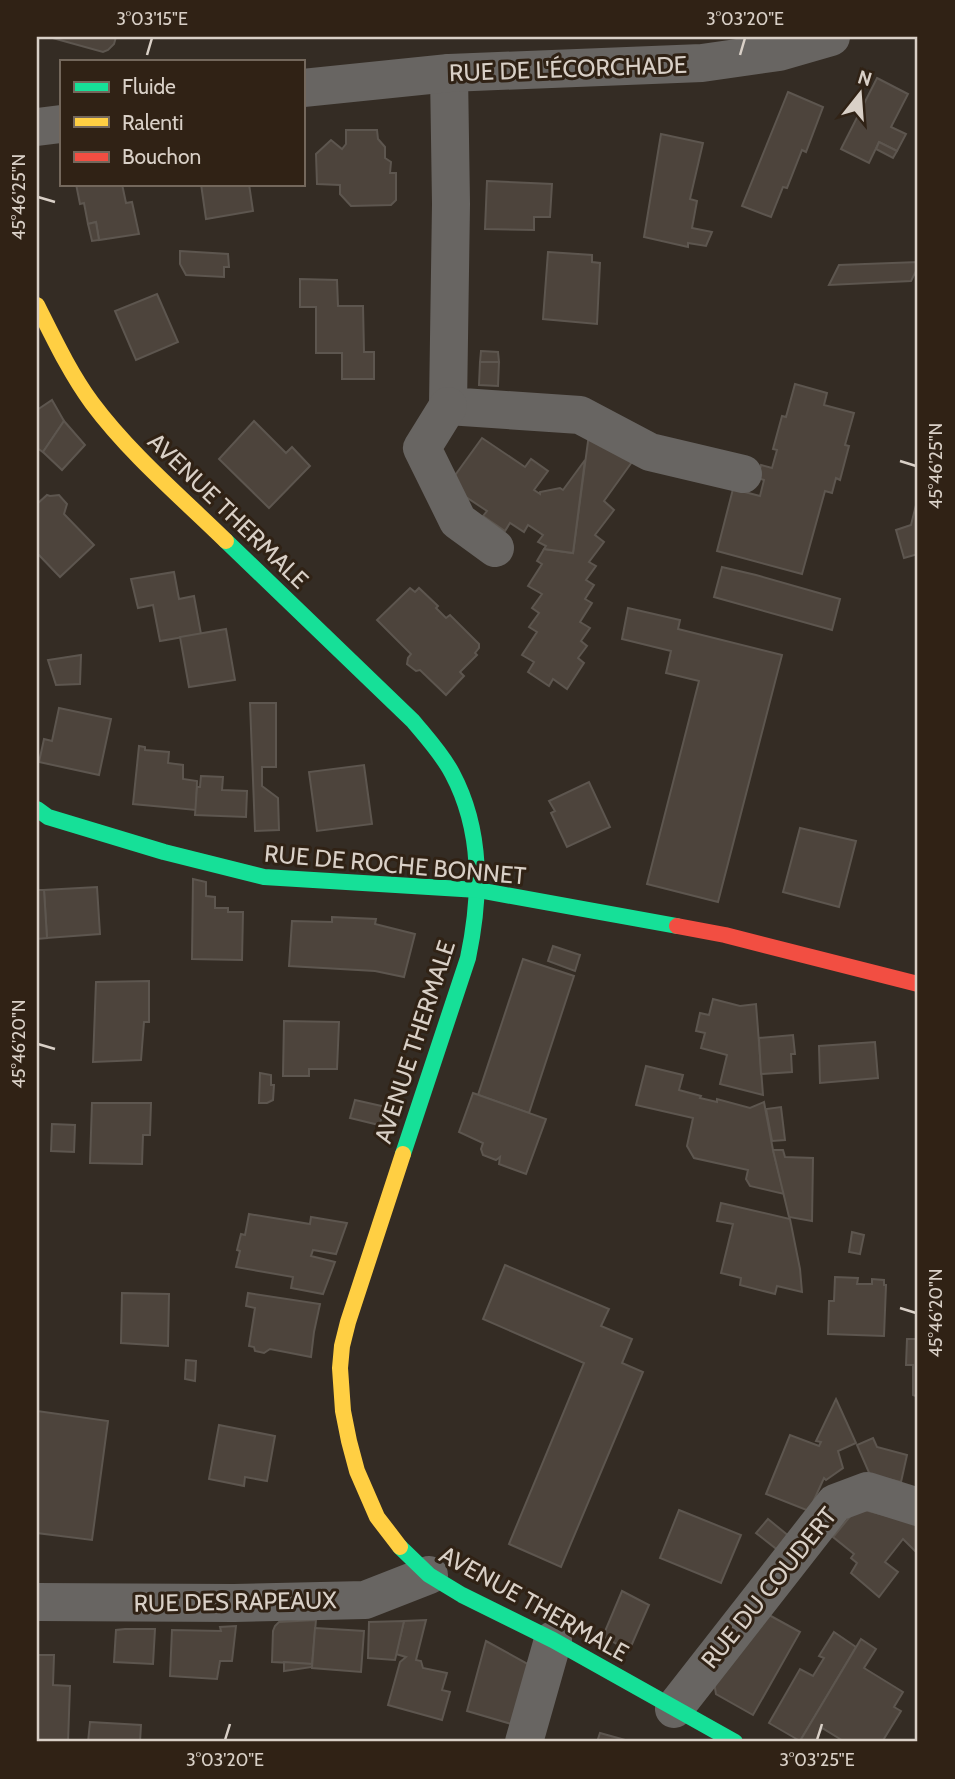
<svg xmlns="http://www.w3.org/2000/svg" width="955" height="1779" font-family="Cabin,sans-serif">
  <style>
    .building { fill: #4d443c; stroke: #5d564f; stroke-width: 2 }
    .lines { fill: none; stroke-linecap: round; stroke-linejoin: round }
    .street { stroke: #686562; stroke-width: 38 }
    .fast { stroke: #16e098; stroke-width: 16 }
    .slow { stroke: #ffcf43; stroke-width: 16 }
    .jam { stroke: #f24e42; stroke-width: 16 }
    .ticks { fill: none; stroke: #d9d0c7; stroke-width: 2.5 }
    .labels { text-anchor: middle; stroke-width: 6; stroke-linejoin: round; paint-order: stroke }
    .street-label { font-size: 24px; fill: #d9d0c7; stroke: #302215 }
    .neatline { fill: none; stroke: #d9d0c7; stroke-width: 2.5 }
    .ticks-label { font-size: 18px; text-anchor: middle; fill: #d9d0c7 }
  </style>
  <rect width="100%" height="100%" fill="#342c24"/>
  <g class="building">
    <polygon points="49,37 116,37 114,44 108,50 103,52"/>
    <polygon points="877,78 908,94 891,127 906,134 897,151 879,142 869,163 841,149"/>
    <polygon points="788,92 823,107 806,152 802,150 787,188 783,187 771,217 742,206"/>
    <polygon points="346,130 377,130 378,139 385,147 385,158 391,162 390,173 396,173 396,200 391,205 351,206 340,194 340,185 317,184 316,154 331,140 342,149 346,144"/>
    <polygon points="661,134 703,143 690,199 697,201 692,228 712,232 706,246 688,243 688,247 644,237"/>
    <polygon points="879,142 897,151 893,158 876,149"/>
    <polygon points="487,181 552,184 550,217 534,217 534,230 485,229"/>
    <polygon points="76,184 122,184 126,203 132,202 139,234 99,240 96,222 88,224 84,203 80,204"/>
    <polygon points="201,184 249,184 253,211 206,219"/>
    <polygon points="96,222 99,240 92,241 88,224"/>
    <polygon points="180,251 228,254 229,267 224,267 224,277 186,275 180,264"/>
    <polygon points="548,252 592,255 592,262 600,263 597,324 543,319"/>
    <polygon points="918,262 918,267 911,281 829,285 839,265"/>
    <polygon points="300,279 337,280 338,306 363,306 364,352 374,352 374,379 342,379 342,353 316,353 316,307 300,307"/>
    <polygon points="157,294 178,342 136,360 115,311"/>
    <polygon points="481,351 498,352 499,362 480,362"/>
    <polygon points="480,362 499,362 498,386 479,385"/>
    <polygon points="795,384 827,393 824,405 854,413 845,445 849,446 840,480 836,478 832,493 825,491 802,574 717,551 733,489 760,496 764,480 758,478 761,465 772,468 777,450 773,449 782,416 786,417"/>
    <polygon points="52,400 64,421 43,452 37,448 37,410"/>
    <polygon points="64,421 85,445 62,470 43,452"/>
    <polygon points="254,421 286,453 292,447 310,466 269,508 219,459"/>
    <polygon points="589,434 637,455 604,501 614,510 595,535 604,542 589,562 596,566 586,580 594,585 585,599 592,603 580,622 590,628 581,641 587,646 578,658 584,663 567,689 553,679 549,686 528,672 534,662 522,655 537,632 529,627 539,613 532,608 542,594 528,586 542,564 537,561 544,549 573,553"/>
    <polygon points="482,438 525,467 531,459 548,471 534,490 540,494 540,492 560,488 563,490 585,460 573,553 544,549 546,546 538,542 543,535 528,525 524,532 510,523 505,531 483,516 487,511 448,485"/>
    <polygon points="47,495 50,496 59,495 67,504 64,514 94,545 60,577 37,553 37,504"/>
    <polygon points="917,501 918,554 904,558 896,530 911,525"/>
    <polygon points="722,567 756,575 840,599 832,630 714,597"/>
    <polygon points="174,572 179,599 194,596 201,634 160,641 153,605 138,608 131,579"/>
    <polygon points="410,588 415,592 419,588 438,606 436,608 446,618 450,615 479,644 479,648 475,653 477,655 460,672 464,676 446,695 420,670 416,671 407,664 408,658 411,654 377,620"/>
    <polygon points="628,608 680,620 678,629 782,655 718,902 647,884 699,681 666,673 671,651 622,639"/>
    <polygon points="226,629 235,680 189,687 180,637"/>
    <polygon points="81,655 80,684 56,685 48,660"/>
    <polygon points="250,703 276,703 276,767 262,767 262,786 278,798 279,830 255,831"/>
    <polygon points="59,708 111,719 99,775 39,762 44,739 52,741"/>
    <polygon points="139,746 145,747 145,750 169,752 168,763 183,765 183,779 197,781 196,810 133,804"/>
    <polygon points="364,765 372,824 317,831 309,772"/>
    <polygon points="201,776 223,777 222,790 247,791 246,817 195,815 197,787 200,787"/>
    <polygon points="589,782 610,827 567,847 551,813 555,811 549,801"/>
    <polygon points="800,828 856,841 839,907 783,892"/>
    <polygon points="193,879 206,882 206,896 215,897 215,908 228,908 228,912 243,912 242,960 192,959"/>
    <polygon points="97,887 100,934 47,938 44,890"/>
    <polygon points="37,890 44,890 47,938 37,939"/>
    <polygon points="332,917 376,919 375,924 415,934 404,977 375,971 289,966 292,921 332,922"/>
    <polygon points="553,946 580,955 575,971 548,961"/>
    <polygon points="523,959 574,976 529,1113 478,1095"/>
    <polygon points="149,981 149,1022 144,1022 141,1060 93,1062 96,982"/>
    <polygon points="713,999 740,1006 756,1004 763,1095 720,1084 727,1055 701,1048 705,1033 696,1031 700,1013 709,1015"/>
    <polygon points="284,1021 339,1022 337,1069 309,1069 309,1076 283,1076"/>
    <polygon points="793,1035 795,1054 791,1054 792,1072 761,1074 759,1038"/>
    <polygon points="875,1042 878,1078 820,1083 819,1046"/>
    <polygon points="646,1066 683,1075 679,1090 701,1096 700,1098 717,1102 717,1099 750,1108 764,1102 773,1150 784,1194 750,1186 746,1179 748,1170 694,1158 687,1146 693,1118 636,1105"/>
    <polygon points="260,1073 271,1075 271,1085 274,1085 273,1100 267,1103 259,1103"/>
    <polygon points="473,1093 546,1119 526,1174 499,1164 500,1157 496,1160 483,1155 481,1149 483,1143 459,1132"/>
    <polygon points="355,1100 386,1107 379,1125 350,1118"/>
    <polygon points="92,1103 151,1103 150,1135 143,1135 142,1164 90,1163"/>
    <polygon points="781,1107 785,1140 772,1141 766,1109"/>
    <polygon points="52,1124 75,1125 74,1152 51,1151"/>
    <polygon points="773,1150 783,1150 785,1157 813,1158 812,1221 789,1217"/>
    <polygon points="721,1203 790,1219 800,1269 802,1292 777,1286 775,1294 740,1285 741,1278 721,1273 733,1224 717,1221"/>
    <polygon points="249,1214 310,1224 311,1217 347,1223 336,1254 313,1250 311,1256 335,1262 323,1294 291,1288 293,1277 236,1267 240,1251 237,1250 241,1234 245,1235"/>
    <polygon points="852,1232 864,1235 860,1254 849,1252"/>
    <polygon points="505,1265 609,1309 601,1326 632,1339 622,1363 643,1372 561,1567 509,1544 584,1363 483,1319"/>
    <polygon points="835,1277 858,1278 857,1284 872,1284 872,1279 884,1280 884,1285 886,1285 884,1336 828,1334 829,1301 834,1301"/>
    <polygon points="122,1293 169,1294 168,1346 121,1343"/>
    <polygon points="248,1293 320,1304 314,1332 311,1357 270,1349 264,1353 255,1351 254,1347 249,1346 255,1308 246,1306"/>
    <polygon points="907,1339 918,1339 918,1399 916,1396 913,1395 913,1365 906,1365"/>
    <polygon points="186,1360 196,1361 195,1381 185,1379"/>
    <polygon points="836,1399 856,1443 838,1451 843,1468 826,1480 824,1478 809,1511 766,1494 790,1435 819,1446 821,1442 816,1441"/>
    <polygon points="37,1411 108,1421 92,1540 37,1533"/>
    <polygon points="219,1425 275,1436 267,1481 245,1477 244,1486 209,1479"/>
    <polygon points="873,1438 877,1447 907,1455 901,1482 870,1475 857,1445"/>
    <polygon points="857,1508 911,1522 918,1526 918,1549 916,1552 903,1539 885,1562 898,1572 879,1597 851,1573 857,1563 851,1558 854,1554 833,1537"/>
    <polygon points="679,1510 741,1535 721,1583 660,1558"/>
    <polygon points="768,1519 790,1537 779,1551 756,1533"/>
    <polygon points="622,1591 649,1605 629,1651 603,1636"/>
    <polygon points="769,1615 800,1632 753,1715 716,1694 714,1682"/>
    <polygon points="316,1620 312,1664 272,1662 273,1631 275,1626 279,1622"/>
    <polygon points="426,1620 416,1660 421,1661 423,1668 447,1673 442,1690 450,1692 442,1720 388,1705 400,1662 406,1657 396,1654 404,1621"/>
    <polygon points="404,1621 395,1660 368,1658 369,1622"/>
    <polygon points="236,1626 232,1661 220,1661 217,1679 170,1676 172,1630 221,1631 220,1627"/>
    <polygon points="315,1628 364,1631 361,1672 312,1668"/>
    <polygon points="125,1629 155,1629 153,1664 114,1662 116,1630"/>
    <polygon points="834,1632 856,1647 800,1741 769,1723 800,1669 813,1676 824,1658 819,1656"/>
    <polygon points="861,1639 876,1649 864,1668 903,1692 894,1707 901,1711 882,1742 859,1742 855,1740 854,1742 845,1742 822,1728 815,1742 803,1742 800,1741"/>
    <polygon points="486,1641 535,1668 518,1726 467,1711"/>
    <polygon points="37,1655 54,1655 53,1685 70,1686 68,1742 37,1742"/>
    <polygon points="284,1662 312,1664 312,1667 284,1671"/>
    <polygon points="90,1722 141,1725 140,1742 88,1742"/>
    <polygon points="600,1733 629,1741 629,1742 597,1742"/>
  </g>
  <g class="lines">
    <g class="street">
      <polyline points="449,73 451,204 448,406 580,415 650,452 743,474"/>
      <polyline points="303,88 449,73 702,63 779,52 831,37"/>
      <polyline points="37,127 61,124"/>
      <polyline points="448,406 422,448 458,521 495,548"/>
      <polyline points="37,1602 234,1603 365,1600 429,1575"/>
      <polyline points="674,1709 835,1503 867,1491 918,1507"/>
      <polyline points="524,1742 553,1640"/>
    </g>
    <g class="fast">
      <path d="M226,541L413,721C427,738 442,754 452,773C483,831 481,896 468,958L403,1154"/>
      <polyline points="37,809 48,817 164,852 264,877 478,890 677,926"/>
      <polyline points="400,1547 429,1575 462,1595 553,1640 735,1742"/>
    </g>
    <g class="slow">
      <path d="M37,305C54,339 70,373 92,403C130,454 181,497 226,541"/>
      <polyline points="400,1547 377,1517 357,1471 349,1441 343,1411 340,1368 342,1346 348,1322 403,1154"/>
    </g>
    <polyline class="jam" points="677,926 725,935 918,984"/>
  </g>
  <path class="ticks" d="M147,55L152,38M740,55L745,38M38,197L55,202M900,461L916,466M38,1044L55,1049M900,1308L916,1313M225,1740L230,1724M817,1740L822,1724"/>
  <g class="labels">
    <g class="street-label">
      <text transform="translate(568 69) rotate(-2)" y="8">RUE DE L'ÉCORCHADE</text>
      <text transform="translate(228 511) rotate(44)" y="8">AVENUE THERMALE</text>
      <text transform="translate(395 865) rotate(5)" y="8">RUE DE ROCHE BONNET</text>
      <text transform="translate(415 1042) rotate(-72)" y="8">AVENUE THERMALE</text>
      <text transform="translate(769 1588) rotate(-51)" y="8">RUE DU COUDERT</text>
      <text transform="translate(235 1602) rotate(-1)" y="8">RUE DES RAPEAUX</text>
      <text transform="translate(534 1604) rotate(29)" y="8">AVENUE THERMALE</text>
    </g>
  </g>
  <rect width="955" height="1779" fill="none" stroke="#302215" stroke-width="77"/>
  <rect x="60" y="60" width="245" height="126" fill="#302215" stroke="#74685c" stroke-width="2"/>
  <rect x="74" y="82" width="35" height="10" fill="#16e098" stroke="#74685c" stroke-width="2"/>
  <text x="122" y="94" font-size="21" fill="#d9d0c7">Fluide</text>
  <rect x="74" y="117" width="35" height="10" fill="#ffcf43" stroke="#74685c" stroke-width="2"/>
  <text x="122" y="130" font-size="21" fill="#d9d0c7">Ralenti</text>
  <rect x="74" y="152" width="35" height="10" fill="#f24e42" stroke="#74685c" stroke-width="2"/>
  <text x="122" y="164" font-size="21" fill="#d9d0c7">Bouchon</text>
  <g transform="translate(860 94) rotate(17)" stroke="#302215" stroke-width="5" paint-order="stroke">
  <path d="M0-5L12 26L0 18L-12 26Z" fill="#d9d0c7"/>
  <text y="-10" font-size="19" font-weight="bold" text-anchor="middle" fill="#d9d0c7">N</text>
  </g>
  <rect x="38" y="38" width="878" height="1702" class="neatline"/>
  <g class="ticks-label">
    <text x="152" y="25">3°03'15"E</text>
    <text x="745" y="25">3°03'20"E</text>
    <text transform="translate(19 197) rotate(-90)" y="6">45°46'25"N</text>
    <text transform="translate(936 466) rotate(-90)" y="6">45°46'25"N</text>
    <text transform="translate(19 1044) rotate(-90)" y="6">45°46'20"N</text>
    <text transform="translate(936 1313) rotate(-90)" y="6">45°46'20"N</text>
    <text x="225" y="1766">3°03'20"E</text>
    <text x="817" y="1766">3°03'25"E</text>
  </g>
</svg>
